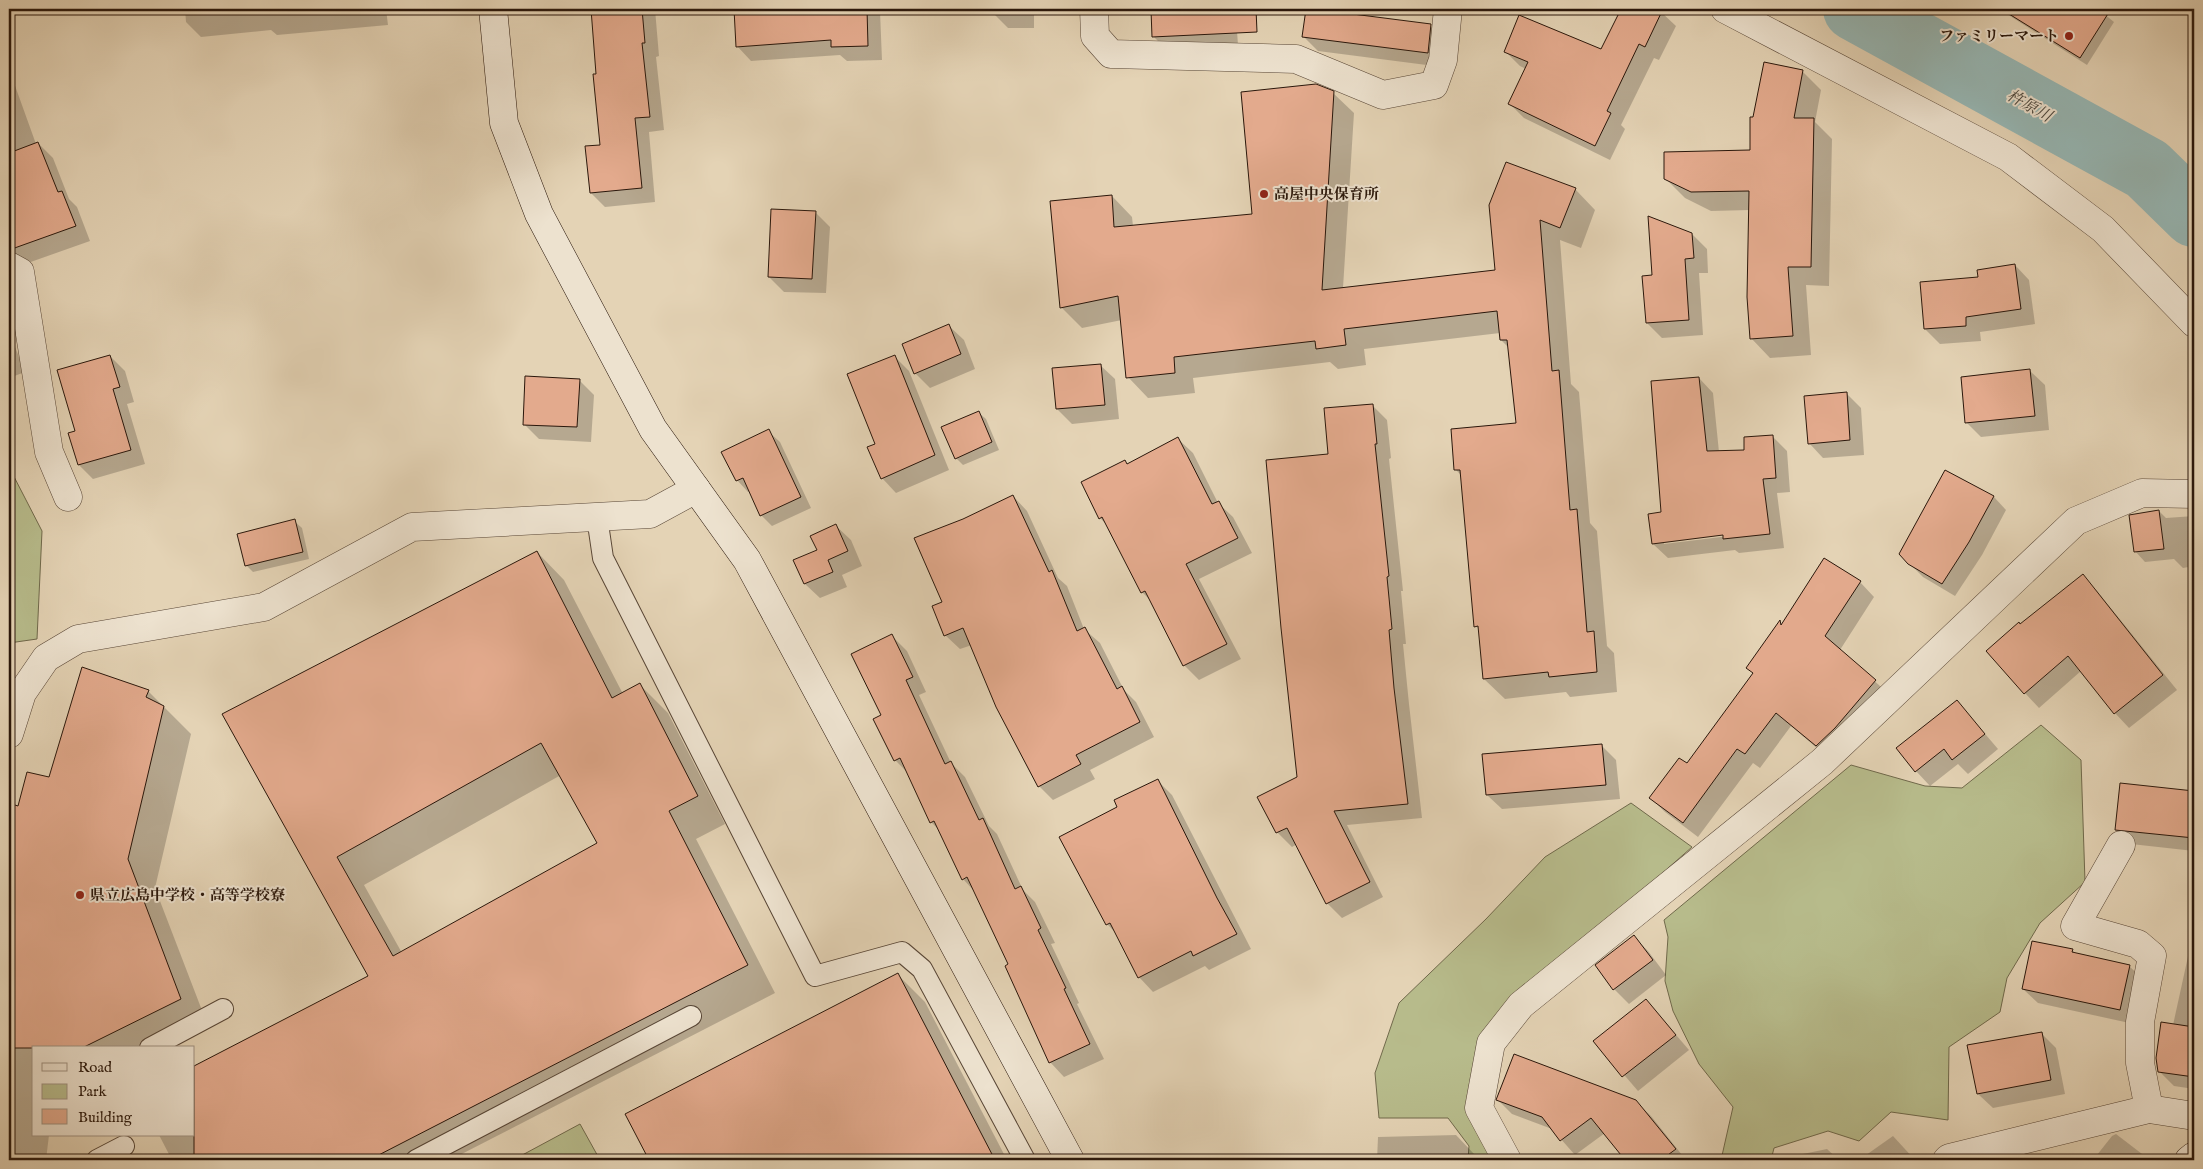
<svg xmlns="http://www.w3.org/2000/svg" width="2203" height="1169" font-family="'IM FELL English','Noto Serif JP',serif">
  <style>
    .green { fill: #b7bb8b; stroke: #70694b }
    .shadow { fill: #0003; fill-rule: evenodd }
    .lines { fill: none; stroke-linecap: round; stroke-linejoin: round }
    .river { stroke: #97b7b4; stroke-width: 64 }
    .building { fill: #e3aa8d; stroke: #2a170b; fill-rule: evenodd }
    .lane-casing { stroke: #584636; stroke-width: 22 }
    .street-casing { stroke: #584636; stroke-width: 29 }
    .secondary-casing { stroke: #2a170b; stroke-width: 29 }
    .lane { stroke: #ede2cf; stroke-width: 20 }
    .street { stroke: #ede2cf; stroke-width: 28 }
    .secondary { stroke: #ede2cf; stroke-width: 28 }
    .poi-dot { fill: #8f2418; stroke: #ede2cf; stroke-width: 2 }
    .labels { text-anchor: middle; stroke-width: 4; stroke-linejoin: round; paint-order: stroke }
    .poi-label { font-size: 15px; font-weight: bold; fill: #2a170b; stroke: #ede2cf; text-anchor: start }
    .water-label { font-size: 16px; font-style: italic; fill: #4b473e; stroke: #ede2cf }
  </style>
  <rect width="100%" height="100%" fill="#e4d3b5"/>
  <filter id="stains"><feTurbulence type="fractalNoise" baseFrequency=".004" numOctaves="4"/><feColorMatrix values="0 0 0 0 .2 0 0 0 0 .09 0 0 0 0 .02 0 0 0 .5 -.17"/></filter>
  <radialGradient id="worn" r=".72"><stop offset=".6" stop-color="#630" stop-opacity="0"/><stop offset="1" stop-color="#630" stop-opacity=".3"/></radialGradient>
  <g class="green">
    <polygon points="9,467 42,531 37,639 9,643"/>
    <polygon points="2041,725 2081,760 2085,882 2040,923 2007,978 2000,1012 1949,1047 1948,1120 1891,1112 1859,1141 1828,1131 1774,1148 1771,1160 1721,1160 1733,1107 1699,1064 1673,1011 1665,981 1668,937 1664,920 1851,765 1925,786 1962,788"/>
    <polygon points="1631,803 1692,847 1485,1030 1467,1102 1505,1160 1468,1160 1469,1146 1448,1118 1379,1118 1375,1073 1399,1003 1486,919 1545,857"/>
    <polygon points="580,1124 600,1160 513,1160"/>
  </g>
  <g class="shadow">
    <polygon points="113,9 126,9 124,14"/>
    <polygon points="185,9 386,9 388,25 277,35 271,30 201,37 186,22"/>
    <polygon points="592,9 655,9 659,56 656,57 664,130 649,132 655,202 605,207 591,193 601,146"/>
    <polygon points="735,9 878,9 880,11 882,60 847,61 840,55 751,61 737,46"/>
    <polygon points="992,9 1034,9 1034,28 1008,28 992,12"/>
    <polygon points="1152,9 1281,9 1281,13 1236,17 1238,45 1166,49 1154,37"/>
    <polygon points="1307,9 1354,9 1353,16 1430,26 1445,40 1442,67 1318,51 1304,37"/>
    <polygon points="1622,9 1656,9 1661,12 1676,26 1659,60 1654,58 1621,125 1625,129 1610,160 1524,118 1509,103 1526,69 1520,66 1505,51 1601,50"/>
    <polygon points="1999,9 2098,9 2114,22 2087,65"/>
    <polygon points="9,69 36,144 38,143 53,158 69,199 77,207 90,241 25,264 9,247"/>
    <polygon points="1802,71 1821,90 1815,122 1832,139 1829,286 1806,285 1811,355 1770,358 1751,338 1750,210 1711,211 1685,198 1666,179 1751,151"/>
    <polygon points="1333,93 1354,113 1343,288 1497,271 1491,205 1575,189 1595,210 1581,248 1560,240 1571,384 1579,392 1590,523 1597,531 1607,646 1614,653 1617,692 1570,697 1566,692 1505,699 1484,679 1480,630 1476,626 1462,476 1456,470 1518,424 1509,348 1501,340 1500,333 1364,349 1366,365 1338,369 1330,362 1193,378 1195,393 1148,398 1128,377 1122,320 1082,328 1061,307 1112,196 1132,217 1133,226 1254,215"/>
    <polygon points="815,212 830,227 826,293 784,292 769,277"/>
    <polygon points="1692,234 1707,249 1708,273 1699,273 1703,335 1662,338 1647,323 1644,277 1654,276"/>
    <polygon points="2015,265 2029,280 2035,324 1980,332 1981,341 1940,344 1925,329 1979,278"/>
    <polygon points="949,326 964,340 975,369 930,388 915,373"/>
    <polygon points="9,332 25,372 9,378"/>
    <polygon points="110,356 125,371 134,402 127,404 145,464 93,479 79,465 70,434 76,432"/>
    <polygon points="895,357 909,371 949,470 896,493 882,478 877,444"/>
    <polygon points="1100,365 1115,379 1119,419 1072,424 1057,409 1054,369"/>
    <polygon points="2030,371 2045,385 2049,430 1981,437 1966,422"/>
    <path d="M1699,378L1713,393L1719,452L1745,451L1772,436L1787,451L1790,492L1777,493L1784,548L1739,553L1735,550L1668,558L1653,544ZM1729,533V536L1664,544V542Z"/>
    <polygon points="579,380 594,395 591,442 539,439 524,424"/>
    <polygon points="1847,394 1861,408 1864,455 1823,458 1809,443"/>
    <polygon points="1372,405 1387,420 1391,458 1389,459 1403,591 1401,591 1406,644 1403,644 1409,704 1422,818 1347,825 1383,897 1342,918 1327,903 1297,844 1292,847 1277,832 1259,798 1299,777 1329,455"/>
    <polygon points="978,412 986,419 999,450 963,465 956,458"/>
    <polygon points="768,431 780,442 811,508 772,526 761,515 750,491 748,492 737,480"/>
    <polygon points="1178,439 1193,453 1218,503 1233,517 1252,553 1199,579 1241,659 1199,680 1184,665 1153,603 1142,592 1108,526 1100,518 1127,465"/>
    <polygon points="1013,496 1027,511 1058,578 1067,586 1084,629 1100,643 1124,690 1136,702 1154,737 1090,770 1095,779 1053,800 1039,786 972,645 960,649 945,635 943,603 963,520"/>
    <polygon points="1994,497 2006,510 1982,555 1955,596 1923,577 1909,563"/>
    <polygon points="2159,511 2166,518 2194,516 2194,566 2183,568 2174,559 2145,562 2135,551"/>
    <polygon points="294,521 302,528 309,559 253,572 246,565"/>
    <polygon points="836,526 851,540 862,566 842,575 847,587 820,598 805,584 795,561 818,550"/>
    <path d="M537,552L564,580L623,694L640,685L668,713L725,824L696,839L775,993L450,1160H172L159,1135H194V1068L370,977L223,714ZM561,775L599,843L402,953L364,885Z"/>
    <polygon points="2083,576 2097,591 2177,690 2129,728 2115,713 2081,671 2039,708 2025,693 2020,625"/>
    <polygon points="1860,582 1874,597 1840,650 1890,695 1831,760 1791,726 1760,768 1753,763 1698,837 1665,812 1651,798 1687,765 1754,674 1747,668 1780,622 1782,625"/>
    <polygon points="892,636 907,651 926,692 919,695 951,763 965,777 989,826 997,834 1023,890 1035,902 1055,943 1051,944 1079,1003 1077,1004 1104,1059 1064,1077 1050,1062 1009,965 975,892 963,879 939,830 931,822 909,774 895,760 882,716"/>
    <polygon points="148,691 191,734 155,888 208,1026 165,1048 34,1048 34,1135 49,1135 46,1160 9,1160 9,804 18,807"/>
    <polygon points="1957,701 1998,749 1968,774 1958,764 1930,786 1916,771"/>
    <polygon points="1601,745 1616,760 1620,799 1502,809 1487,795"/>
    <polygon points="1157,780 1172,795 1251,949 1209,970 1205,966 1153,992 1139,977 1117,934 1108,925 1061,837 1119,808"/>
    <polygon points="2187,792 2194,799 2194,851 2131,844 2116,830"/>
    <polygon points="2194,891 2194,916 2190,911"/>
    <polygon points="2194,929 2194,1089 2174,1086 2159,1071 2173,1025"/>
    <polygon points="1634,937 1648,951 1666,975 1629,1004 1614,989"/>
    <polygon points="2072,950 2076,954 2129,966 2144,980 2134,1024 2038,1003 2023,989"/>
    <polygon points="897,974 925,1002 1007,1160 650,1160 627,1115"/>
    <polygon points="1646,1000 1689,1050 1638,1091 1595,1041"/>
    <polygon points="2041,1033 2056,1048 2065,1094 1993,1108 1978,1094"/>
    <polygon points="1498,1100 1635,1101 1651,1116 1686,1160 1627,1160 1605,1133 1575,1155 1552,1129 1512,1114"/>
    <polygon points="2116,1134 2146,1157 2150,1160 2093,1160 2112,1136"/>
    <polygon points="1456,1135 1475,1155 1476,1160 1377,1160 1378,1137"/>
    <polygon points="1893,1136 1915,1160 1859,1160"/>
    <polygon points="1827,1149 1839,1160 1799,1160 1798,1155"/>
  </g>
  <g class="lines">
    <polyline class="river" points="1855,9 2147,169 2194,215"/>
  </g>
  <g class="building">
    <polygon points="591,9 642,9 645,43 642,43 650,117 635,118 642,188 590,193 585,146 600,145 593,74 596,74"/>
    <polygon points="734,9 867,9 868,46 831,47 831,40 736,47"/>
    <polygon points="1175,9 1256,9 1257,32 1152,37 1151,10"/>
    <polygon points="1306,9 1338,9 1337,12 1431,24 1428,53 1302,37"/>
    <polygon points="1621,9 1663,9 1645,47 1639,44 1607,111 1611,113 1595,146 1508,104 1528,62 1504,52 1519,15 1601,49"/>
    <polygon points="2001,9 2111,9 2080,58"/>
    <polygon points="1764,62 1803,70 1794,118 1814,118 1811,267 1788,267 1793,336 1750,339 1747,297 1749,191 1691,192 1664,179 1664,152 1750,150 1750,117 1753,117"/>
    <polygon points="1316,84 1334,91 1322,290 1495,270 1489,205 1506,162 1576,188 1560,228 1540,220 1552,371 1559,370 1570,510 1577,509 1587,632 1594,631 1597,672 1549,677 1548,672 1483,679 1478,626 1474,627 1460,470 1454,470 1451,429 1516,423 1507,340 1500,340 1497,311 1344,329 1346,345 1316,349 1315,341 1174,357 1175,373 1126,378 1118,296 1060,308 1050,201 1112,195 1114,227 1252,214 1241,92"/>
    <polygon points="38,142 58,192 62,191 76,226 9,250 9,153"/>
    <polygon points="771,209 816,211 812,279 768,277"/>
    <polygon points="1648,216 1692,233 1694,258 1685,259 1689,320 1646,323 1642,276 1652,275"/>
    <polygon points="2015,264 2021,309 1966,317 1966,326 1924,329 1920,282 1978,277 1977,270"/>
    <polygon points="949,324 961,354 914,374 902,344"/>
    <polygon points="110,355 120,387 113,389 131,450 78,465 68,433 75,431 57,370"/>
    <polygon points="895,355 935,455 881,479 867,447 875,444 847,374"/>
    <polygon points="1101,364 1105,405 1056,409 1052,368"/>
    <polygon points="2030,369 2035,416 1965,423 1961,377"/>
    <polygon points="525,376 580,379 577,427 523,425"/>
    <polygon points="1699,377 1707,451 1744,450 1744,437 1773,435 1776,478 1763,479 1770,534 1723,539 1723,535 1652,544 1648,514 1661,512 1651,381"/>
    <polygon points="1847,392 1850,440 1808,444 1804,396"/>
    <polygon points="1373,404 1377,444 1375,444 1389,576 1387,577 1392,629 1389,630 1394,688 1408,804 1334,811 1370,882 1326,904 1287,828 1276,833 1257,797 1297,777 1281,628 1266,460 1328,454 1324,408"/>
    <polygon points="979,411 992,442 955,459 941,427"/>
    <polygon points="769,429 801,497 760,516 743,478 736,481 721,452"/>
    <polygon points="1178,437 1212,504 1219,501 1238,538 1186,564 1227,644 1183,666 1145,591 1141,593 1102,517 1099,519 1081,482 1125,460 1127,464"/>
    <polygon points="1945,470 1994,496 1969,542 1942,584 1908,564 1899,554"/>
    <polygon points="1013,495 1049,572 1052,570 1077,631 1085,627 1117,689 1122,686 1140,722 1076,755 1081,764 1038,787 996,707 963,628 944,636 932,606 942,602 914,538 963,519"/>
    <polygon points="2159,510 2164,549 2134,552 2129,515"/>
    <polygon points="295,519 303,552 245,566 237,534"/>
    <polygon points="836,524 848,551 828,560 833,572 804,584 793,560 817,550 810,536"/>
    <path d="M537,551L612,698L640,683L698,796L669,811L748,965L369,1160H194V1066L368,976L222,714ZM541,743L597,843L393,956L337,857Z"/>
    <polygon points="1824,558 1861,581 1825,636 1876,680 1835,728 1816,746 1776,713 1745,754 1737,749 1683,823 1649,798 1679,758 1687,763 1753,673 1746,668 1780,620 1781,625"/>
    <polygon points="2083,574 2163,675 2114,714 2068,656 2024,694 1986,651 2019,622 2020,624"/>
    <polygon points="892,634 913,677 906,680 945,764 951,761 979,820 983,818 1015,889 1021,886 1041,928 1038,930 1066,988 1064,989 1090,1044 1049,1063 1005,966 1008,964 967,877 962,880 934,821 930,823 900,758 894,761 873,719 881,715 851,654"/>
    <polygon points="82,667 149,690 146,697 164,706 128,859 181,999 82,1048 9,1048 9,803 18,806 27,772 49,777"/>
    <polygon points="1957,700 1985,734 1952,760 1944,749 1915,772 1896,748"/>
    <polygon points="1602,744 1606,785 1486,795 1482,754"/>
    <polygon points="1158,779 1217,898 1237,934 1193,956 1191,951 1138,978 1110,923 1106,925 1059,837 1117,807 1114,800"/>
    <polygon points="2120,783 2194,791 2194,838 2115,830"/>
    <polygon points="1634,935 1653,960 1613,990 1595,965"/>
    <polygon points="2032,941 2073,949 2072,952 2130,965 2120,1010 2022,989"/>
    <polygon points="898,973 995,1160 649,1160 625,1114"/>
    <polygon points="1646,999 1676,1035 1622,1077 1593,1041"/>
    <polygon points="2161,1022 2194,1027 2194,1077 2158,1072 2156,1058"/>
    <polygon points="2042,1032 2051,1080 1977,1094 1967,1045"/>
    <polygon points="1514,1054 1636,1100 1676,1149 1661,1160 1625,1160 1591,1118 1560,1141 1542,1117 1496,1100"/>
  </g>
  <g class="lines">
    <g class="lane-casing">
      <g id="lane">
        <polyline points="597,517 603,558 815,976 902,952 922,969 1025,1160"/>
        <polyline points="150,1048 223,1009"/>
        <polyline points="97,1160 124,1146"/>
        <polyline points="416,1160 691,1016"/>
      </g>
    </g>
    <g class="street-casing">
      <g id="street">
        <polyline points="1094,9 1095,36 1111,54 1296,59 1383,95 1434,85 1443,60 1448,9"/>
        <polyline points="1725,9 2008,157 2103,229 2194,323"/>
        <polyline points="9,266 20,272 49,452 68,497"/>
        <polyline points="9,734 22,693 46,658 78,639 264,607 412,527 650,514 696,489"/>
        <polyline points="2121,845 2075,926 2138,944 2152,956 2140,1022 2140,1063 2149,1109"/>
        <polyline points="1507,1160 1479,1108 1491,1043 1521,1005 1822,762 2076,521 2142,493 2194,494"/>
        <polyline points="1947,1160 1949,1158 2149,1109 2194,1116"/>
      </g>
    </g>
    <g class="secondary-casing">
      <g id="secondary">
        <polyline points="493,9 504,123 539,214 653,429 747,560 1070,1160"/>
        <polyline points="2189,1160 2194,1156"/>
      </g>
    </g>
    <use href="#lane" class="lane"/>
    <use href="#street" class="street"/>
    <use href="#secondary" class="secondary"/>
  </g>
  <g class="poi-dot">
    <circle cx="2069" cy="36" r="5"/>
    <circle cx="1264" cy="194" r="5"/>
    <circle cx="80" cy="895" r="5"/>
  </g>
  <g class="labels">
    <g class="poi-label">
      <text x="2059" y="41" text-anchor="end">ファミリーマート</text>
      <text x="1274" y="199">高屋中央保育所</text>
      <text x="90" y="900">県立広島中学校・高等学校寮</text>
    </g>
    <g class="water-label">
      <text transform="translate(2030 105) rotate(29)" y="6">杵原川</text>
    </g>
  </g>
  <rect width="2203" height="1169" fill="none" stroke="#e4d3b5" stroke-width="30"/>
  <rect x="10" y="10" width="2183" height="1149" fill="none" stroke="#2a170b" stroke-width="2.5"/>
  <rect x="15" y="15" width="2173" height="1139" fill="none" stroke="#2a170b"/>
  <rect x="32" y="1046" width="162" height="90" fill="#ede2cf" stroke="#9f9181"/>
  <rect x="42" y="1063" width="25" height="8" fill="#ede2cf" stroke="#9f9181"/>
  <text x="78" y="1072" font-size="15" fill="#2a170b">Road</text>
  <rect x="42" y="1084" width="25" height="15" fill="#b7bb8b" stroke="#9f9181"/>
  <text x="78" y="1096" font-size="15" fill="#2a170b">Park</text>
  <rect x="42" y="1109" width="25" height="15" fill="#e3aa8d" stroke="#9f9181"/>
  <text x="78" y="1122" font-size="15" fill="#2a170b">Building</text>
  <rect width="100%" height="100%" filter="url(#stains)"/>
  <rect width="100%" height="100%" fill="url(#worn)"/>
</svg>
